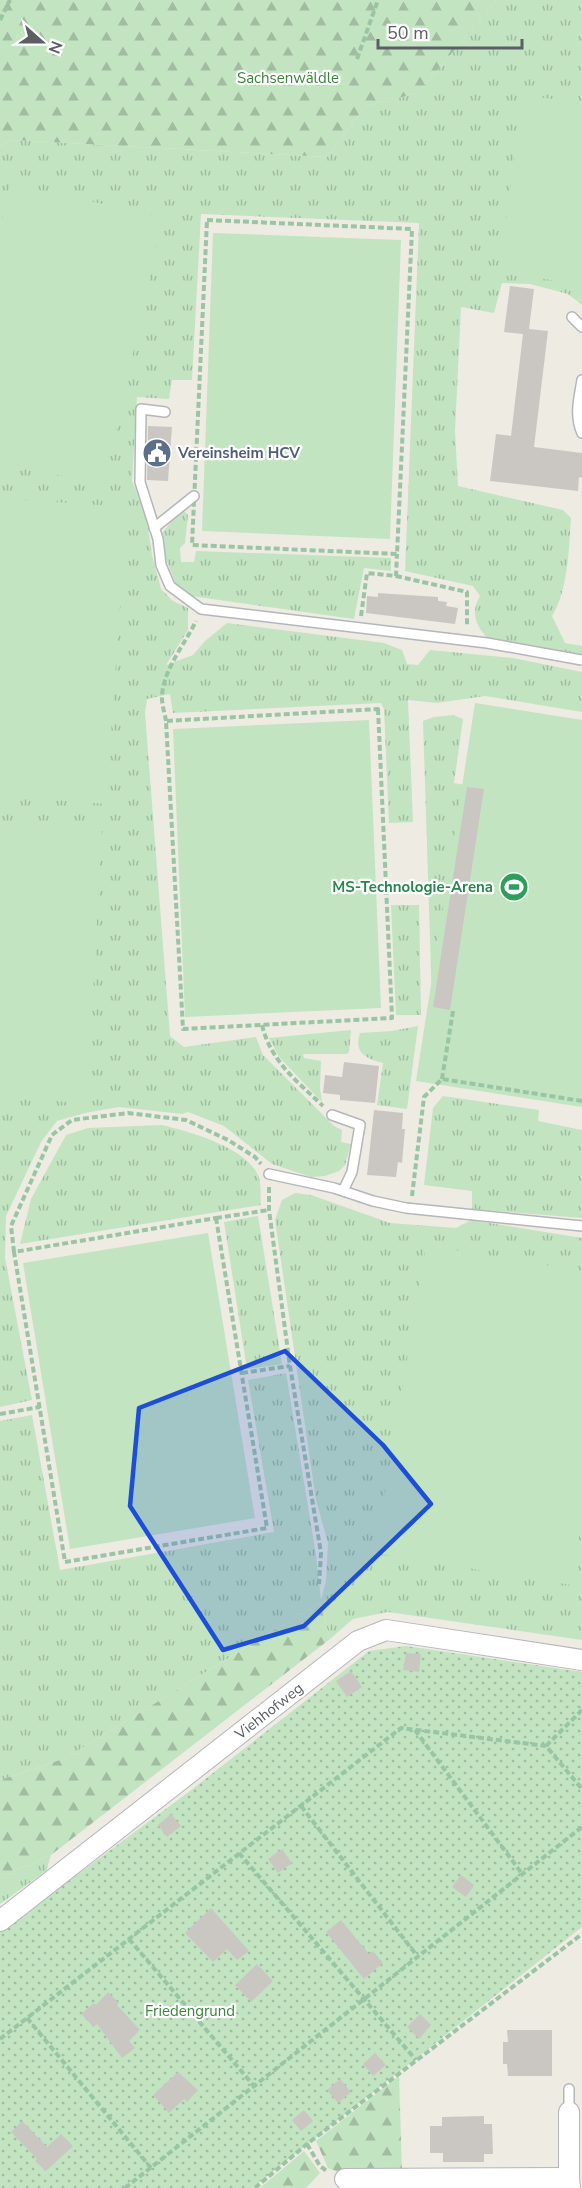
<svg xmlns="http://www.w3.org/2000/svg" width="582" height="2188" font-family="'Nunito Sans',sans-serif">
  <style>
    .grass { fill: url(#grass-tufts) }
    .forest { fill: url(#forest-firs) }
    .garden { fill: url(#garden-dots) }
    .pitch { fill: #c2e4c1 }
    .building { fill: #cac7c3 }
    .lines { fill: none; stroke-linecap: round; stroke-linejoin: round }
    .lane-casing { stroke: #b4b6ba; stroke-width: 12 }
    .street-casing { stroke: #b4b6ba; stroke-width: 22 }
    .path { stroke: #9ac5a4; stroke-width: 4; stroke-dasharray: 6 3; stroke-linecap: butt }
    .lane { stroke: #fff; stroke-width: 9 }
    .street { stroke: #fff; stroke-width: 20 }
    .marked { fill: #1d4ed8; fill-opacity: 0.2; stroke: #1d4ed8; stroke-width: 4.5; stroke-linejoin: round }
    .labels { text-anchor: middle; stroke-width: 4.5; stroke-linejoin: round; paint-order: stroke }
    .park-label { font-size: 15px; fill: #398539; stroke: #fff }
    .service-label { font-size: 15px; font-weight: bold; fill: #4e5e75; stroke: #fff; text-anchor: start }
    .leisure-label { font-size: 15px; font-weight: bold; fill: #27864d; stroke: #fff; text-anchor: end }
    .street-label { font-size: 15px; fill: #5b5f64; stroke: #fff }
  </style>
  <defs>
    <pattern id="grass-tufts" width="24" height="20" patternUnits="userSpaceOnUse" patternTransform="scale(1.5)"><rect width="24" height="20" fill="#c2e4c1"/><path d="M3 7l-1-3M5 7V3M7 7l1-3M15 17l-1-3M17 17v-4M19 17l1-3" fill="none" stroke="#a1bca0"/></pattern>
    <pattern id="forest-firs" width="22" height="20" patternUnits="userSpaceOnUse" patternTransform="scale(1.5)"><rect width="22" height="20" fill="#c2e4c1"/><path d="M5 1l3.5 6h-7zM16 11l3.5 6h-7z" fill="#a1bca0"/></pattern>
    <pattern id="garden-dots" width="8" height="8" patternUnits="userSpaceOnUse" patternTransform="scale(1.5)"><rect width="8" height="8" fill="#c2e4c1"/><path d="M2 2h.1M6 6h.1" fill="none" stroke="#a1bca0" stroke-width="1.8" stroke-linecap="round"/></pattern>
  </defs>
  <rect width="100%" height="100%" fill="#eeebe3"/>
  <g class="grass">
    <path d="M497,0H582V305L568,294L530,284L502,283L494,313L461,307L455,431L458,486L563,510L571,518C569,547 568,591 552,616L565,643L582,646V655L488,639C476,626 470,613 480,596L473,586L405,571L419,223L201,214L192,380H172L169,399L137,397L132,481L142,504L148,528L152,555L161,589L173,601L188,608V630L166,665L193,655L205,641L227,623L384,643L402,650L407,664L418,665L430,650L513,658L582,672V712L485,696L437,703L408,700L413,822L389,823L384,709L381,703L173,713L170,694L147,699L145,713L170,1036L184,1047L256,1037L263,1055L334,1126L342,1130L341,1142L351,1144L345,1165L339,1171L325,1176L311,1177L272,1164L224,1126L188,1112L182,1114L119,1107L85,1113L57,1121L41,1142L6,1216L5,1258L32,1400L0,1407V146L13,140L327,157L366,106L418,93Z"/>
    <polygon points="184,511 188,515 185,543 180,548 181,562 194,562 196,551 391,558 391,571 364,568 354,619 191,596 176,585 165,556 161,535 176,515"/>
    <polygon points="453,715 463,719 454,783 465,785 432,1002 423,721 434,717"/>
    <polygon points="391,905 419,905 421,1015 396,1015"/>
    <path d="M418,1026L407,1109L377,1105L383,1063C367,1059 353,1053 360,1033L392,1031Z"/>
    <polygon points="351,1030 349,1052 347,1054 303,1054 304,1058 321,1061 320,1089 322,1102 279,1057 269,1038"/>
    <polygon points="443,1096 539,1110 538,1121 582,1130 582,1218 472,1209 472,1191 424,1185 433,1108"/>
    <path d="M162,1125C190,1132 242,1146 257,1173C262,1181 260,1196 261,1205L20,1244L31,1199L66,1135L88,1128Z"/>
    <polygon points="295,1193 311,1195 390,1223 456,1228 471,1220 582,1238 582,1640 388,1612 353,1619 330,1639 320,1602 66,1758 0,1780 0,1421 32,1415 60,1570 274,1532 248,1380 286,1373 316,1555 321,1600 326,1581 328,1543 316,1500 275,1220 282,1200"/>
    <polygon points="258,1216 282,1364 247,1369 224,1222"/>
    <polygon points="51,1855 46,1871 0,1904 0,1877"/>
  </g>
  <g class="forest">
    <polygon points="0,0 497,0 418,93 366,106 327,157 13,140 0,146"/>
    <polygon points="320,1602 330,1639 51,1855 0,1877 0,1780 66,1758"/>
    <polygon points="399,2076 402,2172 349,2176 328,2168 316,2141"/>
    <polygon points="304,2151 320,2173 306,2188 260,2188"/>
  </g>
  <polygon class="garden" points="406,1646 582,1672 582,1927 252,2188 0,2188 0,1932 190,1791 369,1651"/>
  <g class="pitch">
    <polygon points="523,95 582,103 582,284 499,273"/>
    <polygon points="10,184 163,217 104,485 0,462 0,228"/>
    <polygon points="213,233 401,240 390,539 202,531"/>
    <polygon points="0,498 127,507 106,804 0,796"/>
    <polygon points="475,703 582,720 582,1107 416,1081"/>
    <polygon points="369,720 381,1008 185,1017 173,729"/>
    <polygon points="0,824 102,829 87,1103 0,1098"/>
    <polygon points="208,1233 255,1518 70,1549 23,1263"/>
    <polygon points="426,1245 582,1271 582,1517 571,1585 375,1553"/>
  </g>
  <g class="building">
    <polygon points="510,286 534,289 529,329 548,331 534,447 582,453 582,478 579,477 578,491 490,481 496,434 511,436 523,334 504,332"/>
    <polygon points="148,426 172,427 168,481 147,480"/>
    <polygon points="378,593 438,597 438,601 447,602 446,606 458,608 455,624 366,613 367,596 378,597"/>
    <polygon points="467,787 484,789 450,1010 433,1007"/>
    <polygon points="344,1062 379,1066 375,1103 340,1100 340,1095 323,1093 325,1075 342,1077"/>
    <polygon points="374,1110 403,1113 402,1129 405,1129 402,1163 398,1162 396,1177 367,1175"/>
    <polygon points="406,1653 421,1654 419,1672 403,1670"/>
    <polygon points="351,1671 362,1687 347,1697 336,1681"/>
    <polygon points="171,1814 181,1826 167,1837 158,1825"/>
    <polygon points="282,1849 292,1863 278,1873 268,1859"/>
    <polygon points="461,1875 474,1885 466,1897 452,1887"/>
    <polygon points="211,1908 249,1951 237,1960 227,1949 213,1962 185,1933"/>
    <polygon points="341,1920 369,1954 373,1951 383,1963 364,1979 326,1932"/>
    <polygon points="257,1964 273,1981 251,2002 235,1985"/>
    <polygon points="108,1992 119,2003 117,2005 140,2030 129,2041 135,2048 122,2058 97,2024 94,2027 81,2014 94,2003 96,2005"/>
    <polygon points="420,2014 431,2025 419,2039 407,2027"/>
    <polygon points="507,2030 552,2030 552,2076 508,2076 507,2064 503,2064 503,2042 508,2042"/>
    <polygon points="375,2053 386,2065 373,2076 363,2064"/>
    <polygon points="178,2072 198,2090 187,2102 184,2099 169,2113 153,2095"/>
    <polygon points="340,2079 351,2092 338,2103 327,2090"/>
    <polygon points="304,2110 313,2121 301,2131 292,2120"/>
    <polygon points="484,2116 484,2124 492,2124 493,2154 484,2154 484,2162 443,2162 443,2153 430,2153 430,2126 442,2126 442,2117"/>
    <polygon points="22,2121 47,2147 61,2134 73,2146 46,2171 35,2161 37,2159 11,2132"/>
  </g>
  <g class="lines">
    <g class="lane-casing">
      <g id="lane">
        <polyline points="572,317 582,327"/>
        <path d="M582,380C579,398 574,416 582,433"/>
        <polyline points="165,412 141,409 140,482 158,539 161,565 170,586 201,609 487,643 582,660"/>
        <polyline points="154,528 194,496"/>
        <polyline points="332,1115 360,1125 352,1172 343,1191"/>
        <polyline points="269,1174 334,1188 373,1201 406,1208 582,1226"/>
        <polyline points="569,2112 569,2089"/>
      </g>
    </g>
    <g class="street-casing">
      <g id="street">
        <polyline points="0,1921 358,1641 386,1630 582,1660"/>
        <polyline points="569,2112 569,2178"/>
        <polyline points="345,2179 569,2178 570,2188"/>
      </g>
    </g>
    <g class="path">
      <polyline points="0,20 10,0"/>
      <polyline points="357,59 378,0"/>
      <polygon points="207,220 412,229 397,554 192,545"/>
      <polyline points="396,576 467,592 467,627"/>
      <polyline points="361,616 367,573 396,576 397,554"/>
      <polygon points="378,709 392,1018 183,1029 166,721"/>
      <path d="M166,721C165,714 162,706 162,698C162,671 185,644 196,621"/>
      <path d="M262,1025C271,1062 297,1081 323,1106"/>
      <polyline points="442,1079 453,1011"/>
      <polyline points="269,1187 269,1210 290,1366 321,1553 319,1584"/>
      <polyline points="412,1196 424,1097 442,1079 582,1101"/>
      <polygon points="216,1218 267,1528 65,1562 14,1252"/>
      <polyline points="216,1218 269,1210"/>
      <polyline points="14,1252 11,1226 52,1135 72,1120 128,1113 186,1120 228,1140 255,1157 261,1164"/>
      <polyline points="242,1373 290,1366"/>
      <polyline points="0,1414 40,1407"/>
      <polyline points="415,1730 523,1875"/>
      <polyline points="546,1746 582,1710"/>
      <polyline points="301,1806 418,1957"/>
      <polyline points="239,1853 416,2060"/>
      <polyline points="129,1939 254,2086"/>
      <polyline points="27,2018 151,2168"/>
      <polyline points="0,2039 401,1728 546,1746 582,1789"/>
      <polyline points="307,2144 320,2166 328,2172"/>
      <polyline points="125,2188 582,1827"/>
      <polyline points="255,2188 307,2144 582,1934"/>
    </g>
    <use href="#lane" class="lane"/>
    <use href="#street" class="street"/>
  </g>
  <path class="marked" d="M285,1351L383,1445L431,1504L304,1626L223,1650L130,1506L139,1408Z"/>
  <defs>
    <g id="civic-disc" transform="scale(1.5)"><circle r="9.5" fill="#5c6f8a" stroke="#fff"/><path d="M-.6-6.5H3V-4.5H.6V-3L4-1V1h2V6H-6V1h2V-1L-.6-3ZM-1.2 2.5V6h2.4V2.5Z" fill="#fff"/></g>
    <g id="stadium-disc" transform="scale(1.5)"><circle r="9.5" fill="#2e9e5b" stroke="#fff"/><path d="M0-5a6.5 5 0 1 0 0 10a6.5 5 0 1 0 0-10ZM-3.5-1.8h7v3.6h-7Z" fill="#fff"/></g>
  </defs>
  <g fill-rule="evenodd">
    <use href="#civic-disc" x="157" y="453"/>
    <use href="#stadium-disc" x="514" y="887"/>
  </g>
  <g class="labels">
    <g class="park-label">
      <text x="288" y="83">Sachsenwäldle</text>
      <text x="190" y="2016">Friedengrund</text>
    </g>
    <g class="service-label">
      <text x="178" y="458">Vereinsheim HCV</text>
    </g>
    <g class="leisure-label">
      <text x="493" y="892">MS-Technologie-Arena</text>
    </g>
    <g class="street-label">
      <text transform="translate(269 1711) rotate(-38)" y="5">Viehhofweg</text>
    </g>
  </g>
  <g transform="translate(42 42) rotate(111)" stroke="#ffffff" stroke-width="4.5" paint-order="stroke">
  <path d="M0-4.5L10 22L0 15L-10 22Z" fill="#5b5f64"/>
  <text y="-9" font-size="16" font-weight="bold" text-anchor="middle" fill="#5b5f64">N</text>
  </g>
  <path d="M378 39v9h144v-9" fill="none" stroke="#5b5f64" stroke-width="3"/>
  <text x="387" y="39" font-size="18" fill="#5b5f64" stroke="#ffffff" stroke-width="4.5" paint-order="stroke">50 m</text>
</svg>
